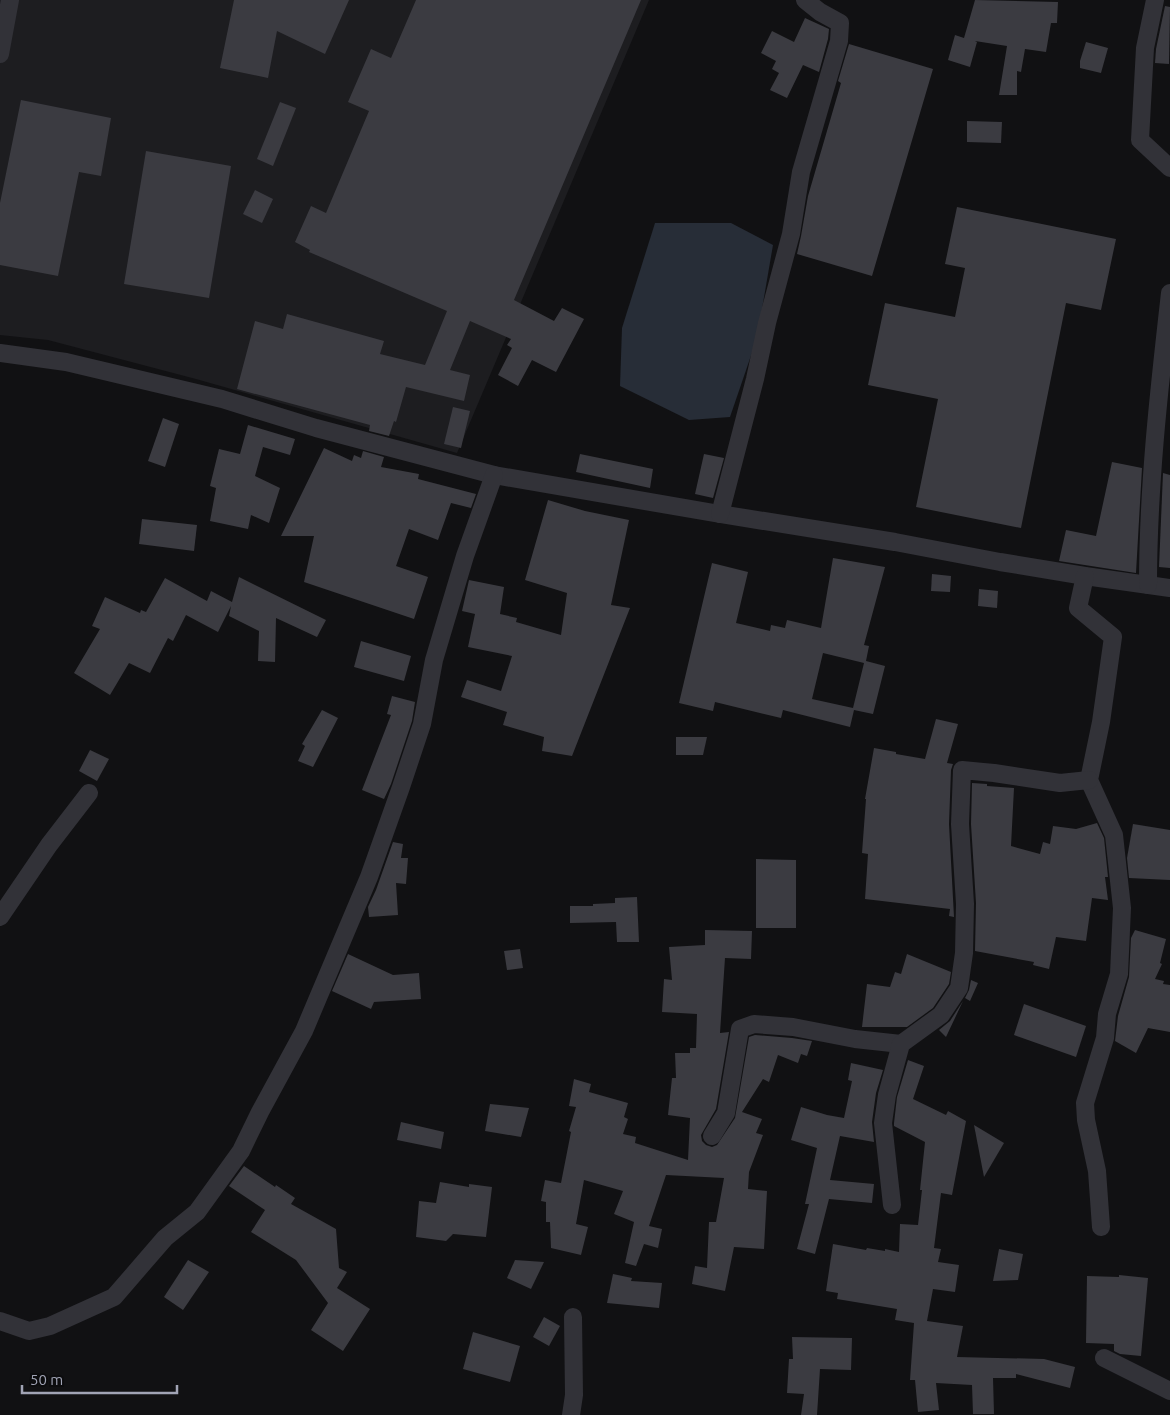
<svg xmlns="http://www.w3.org/2000/svg" width="1170" height="1415" font-family="Ubuntu,sans-serif">
  <style>
    .built { fill: #1d1d20 }
    .water { fill: #272d37 }
    .building { fill: #3b3b41; fill-rule: evenodd }
    .lines { fill: none; stroke-linecap: round; stroke-linejoin: round }
    .street { stroke: #323238; stroke-width: 18 }
  </style>
  <rect width="100%" height="100%" fill="#111113"/>
  <polygon class="built" points="0,0 649,0 457,453 196,379 48,340 0,335"/>
  <polygon class="water" points="655,223 731,223 773,245 757,338 730,417 689,420 620,386 622,328"/>
  <g class="building">
    <polygon points="234,0 349,0 325,54 277,31 268,78 220,68"/>
    <polygon points="416,0 641,0 514,300 554,321 562,308 584,319 556,372 532,360 518,386 498,375 512,348 507,345 511,339 470,321 450,370 470,375 464,401 406,387 396,422 394,421 389,436 369,431 370,425 237,389 255,321 283,329 287,314 384,341 380,354 425,365 447,311 309,252 310,250 295,242 311,206 326,213 369,111 348,102 371,49 391,58"/>
    <polygon points="975,0 1058,2 1057,23 1051,23 1046,52 1025,49 1021,72 1017,71 1017,95 999,95 1007,46 975,41 977,42 970,67 948,60 955,35 964,38"/>
    <polygon points="1165,6 1170,7 1169,64 1155,63 1156,49"/>
    <polygon points="805,18 829,29 828,39 819,72 803,65 787,98 770,90 779,73 772,69 776,61 761,53 772,31 794,42"/>
    <polygon points="1086,42 1108,48 1101,73 1080,68 1080,61"/>
    <polygon points="849,44 933,69 872,276 797,254 801,236 808,196 841,83 838,81"/>
    <polygon points="21,100 111,118 101,176 79,172 58,276 0,265 0,203"/>
    <polygon points="280,102 296,108 273,166 257,159"/>
    <polygon points="967,121 1002,122 1001,143 967,142"/>
    <polygon points="146,151 231,166 209,298 124,284"/>
    <polygon points="255,190 273,199 262,223 243,214"/>
    <polygon points="957,207 1116,239 1101,310 1066,303 1021,528 916,507 938,399 868,385 885,303 955,317 965,268 945,264"/>
    <polygon points="453,407 470,411 461,448 444,444"/>
    <polygon points="163,418 179,424 165,467 148,461"/>
    <polygon points="248,425 295,439 290,455 263,447 255,476 280,488 269,523 251,515 248,529 210,521 216,488 210,486 219,449 240,454"/>
    <polygon points="324,448 352,461 354,455 361,458 363,451 384,457 381,467 419,474 418,479 476,494 471,508 451,503 438,540 409,529 396,566 428,577 414,619 304,582 314,536 281,536"/>
    <polygon points="580,454 653,469 650,488 576,472"/>
    <polygon points="704,454 724,458 713,498 695,494"/>
    <polygon points="1112,462 1142,468 1136,573 1059,561 1066,530 1096,536"/>
    <polygon points="1163,473 1170,475 1170,568 1159,567"/>
    <polygon points="548,500 585,511 629,520 611,605 630,608 572,756 542,751 544,737 503,725 507,712 461,697 467,680 501,691 512,656 468,647 475,614 462,611 469,580 504,587 500,614 517,618 516,622 561,635 567,593 525,580"/>
    <polygon points="142,519 197,525 194,551 139,544"/>
    <path d="M833,558L885,567L864,645L869,646L866,661L885,666L873,714L854,710L850,727L783,710L781,718L715,702L713,711L679,703L712,563L748,572L736,623L770,631L771,625L785,628L787,620L821,628ZM823,653L864,663L853,708L812,699Z"/>
    <polygon points="932,574 951,576 950,592 931,591"/>
    <polygon points="239,577 326,620 317,637 276,618 275,662 258,661 259,631 229,616 231,606 218,632 186,615 173,641 168,638 150,673 129,663 110,695 74,673 100,629 92,626 105,597 140,613 141,610 146,612 165,578 207,601 211,591 232,602"/>
    <polygon points="979,589 998,591 997,608 978,606"/>
    <polygon points="361,641 411,656 404,681 354,667"/>
    <polygon points="392,696 415,702 412,721 391,784 384,799 362,790 391,715 387,714"/>
    <polygon points="322,710 338,718 313,767 298,761 305,746 302,744"/>
    <polygon points="936,719 958,724 947,763 953,764 951,770 949,824 954,917 949,916 950,909 865,899 868,854 862,853 866,799 865,799 874,748 896,752 896,754 925,759"/>
    <polygon points="676,737 707,737 703,755 676,755"/>
    <polygon points="90,750 109,759 97,781 79,771"/>
    <polygon points="972,783 987,784 987,786 1014,788 1011,846 1040,854 1043,842 1050,844 1053,826 1076,829 1097,823 1104,838 1108,877 1105,877 1108,900 1092,898 1086,941 1056,937 1049,969 1033,965 1034,962 975,951 976,903 971,824"/>
    <polygon points="1133,824 1170,830 1170,880 1129,878 1127,858"/>
    <polygon points="393,842 403,844 401,858 408,858 406,884 396,883 398,915 369,917 368,907 376,890"/>
    <polygon points="756,859 796,860 796,928 756,928"/>
    <polygon points="637,897 639,942 617,942 616,922 570,923 570,906 593,906 593,904 615,903 615,898"/>
    <polygon points="705,930 752,931 751,959 725,958 720,1033 729,1032 716,1109 701,1135 702,1141 706,1145 712,1147 717,1145 735,1118 749,1037 755,1035 792,1038 812,1041 807,1056 801,1054 798,1063 778,1055 769,1082 763,1079 742,1112 762,1119 756,1133 763,1135 749,1172 748,1189 767,1191 764,1249 734,1247 725,1291 692,1284 695,1266 707,1268 709,1222 716,1222 724,1178 666,1175 649,1226 662,1229 658,1248 644,1244 636,1266 625,1263 634,1222 614,1214 623,1191 584,1180 576,1224 588,1227 581,1255 551,1248 550,1222 546,1222 546,1202 541,1201 545,1180 561,1183 571,1132 569,1131 576,1107 569,1106 574,1079 591,1084 589,1092 628,1103 624,1117 628,1119 623,1134 636,1137 635,1143 688,1160 690,1118 668,1115 672,1078 676,1078 675,1053 690,1053 690,1048 696,1048 697,1014 662,1012 664,979 672,980 669,947 705,945"/>
    <polygon points="1135,930 1166,939 1160,963 1162,964 1155,979 1164,981 1163,984 1170,985 1170,1032 1148,1028 1136,1053 1115,1041 1118,1016 1129,977 1131,938"/>
    <polygon points="520,949 523,968 507,970 504,951"/>
    <polygon points="348,954 393,975 419,973 421,999 374,1002 371,1009 332,991"/>
    <polygon points="907,954 951,972 949,984 933,1008 907,1027 862,1027 867,984 890,987 895,972 901,974"/>
    <polygon points="971,980 978,983 970,1001 965,998 969,990"/>
    <polygon points="963,1001 946,1037 939,1030 950,1021"/>
    <polygon points="1024,1004 1086,1026 1076,1057 1014,1035"/>
    <polygon points="908,1060 924,1066 913,1099 946,1115 948,1111 966,1121 952,1195 941,1193 934,1248 941,1249 938,1262 959,1265 955,1292 933,1289 927,1321 963,1326 957,1357 1044,1359 1075,1367 1070,1388 1016,1374 1016,1378 993,1378 994,1414 973,1414 972,1385 936,1383 939,1410 918,1412 915,1380 910,1380 914,1323 895,1320 897,1309 837,1299 838,1293 826,1291 833,1244 866,1250 867,1248 885,1251 885,1249 899,1252 900,1224 918,1225 922,1190 920,1190 925,1142 894,1126 894,1123 897,1097"/>
    <polygon points="851,1063 883,1070 876,1093 872,1122 874,1142 840,1136 830,1180 874,1184 872,1203 829,1199 815,1254 797,1249 809,1204 805,1204 817,1148 791,1140 801,1107 827,1115 844,1118 852,1081 848,1080"/>
    <polygon points="490,1104 529,1108 521,1137 485,1131"/>
    <polygon points="401,1122 444,1132 441,1149 397,1140"/>
    <polygon points="974,1125 1004,1143 984,1177"/>
    <polygon points="244,1166 275,1187 276,1185 295,1198 291,1204 336,1229 339,1268 347,1272 337,1288 370,1309 343,1351 311,1330 328,1303 296,1260 251,1232 265,1210 229,1186"/>
    <polygon points="440,1182 469,1187 469,1184 492,1187 486,1237 453,1234 446,1241 416,1237 419,1201 436,1203"/>
    <polygon points="999,1249 1023,1254 1018,1280 993,1281"/>
    <polygon points="188,1260 209,1272 183,1310 164,1297"/>
    <polygon points="515,1260 544,1262 531,1289 507,1278"/>
    <polygon points="613,1274 632,1278 631,1281 662,1283 659,1308 607,1303"/>
    <polygon points="1119,1275 1148,1278 1141,1356 1120,1354 1114,1351 1114,1344 1086,1343 1087,1276 1119,1277"/>
    <polygon points="544,1317 560,1326 549,1346 533,1337"/>
    <polygon points="473,1332 520,1346 510,1382 463,1369"/>
    <polygon points="792,1337 852,1338 851,1370 820,1369 817,1415 801,1415 804,1394 787,1393 789,1359 793,1359"/>
  </g>
  <g class="lines">
    <g class="street">
      <polyline points="1155,0 1145,48 1140,140 1170,168"/>
      <polyline points="0,54 10,0"/>
      <polyline points="0,353 66,362 222,399 316,428 494,475 720,514 895,542 1000,562 1085,576 1170,588"/>
      <polyline points="720,514 755,379 767,323 791,234 801,172 839,41 840,23 820,12 805,0"/>
      <polyline points="1085,576 1078,608 1113,637 1101,722 1089,780 1114,835 1122,908 1119,974 1107,1014 1105,1038 1085,1103 1086,1120 1097,1171 1101,1227"/>
      <path d="M1148,585C1148,487 1159,390 1170,293"/>
      <polyline points="0,917 49,845 89,793"/>
      <polyline points="712,1136 726,1113 740,1029 754,1024 793,1027 855,1039 901,1044"/>
      <polyline points="892,1205 883,1123 887,1095 901,1044 941,1015 959,988 964,953 965,904 960,824 962,770 994,773 1060,783 1089,780"/>
      <polyline points="0,1321 29,1331 50,1326 114,1297 165,1238 197,1212 241,1151 260,1112 304,1031 369,877 401,787 422,724 434,660 465,556 494,475"/>
      <polyline points="1104,1358 1170,1391"/>
      <polyline points="571,1415 574,1395 573,1317"/>
    </g>
  </g>
  <path d="M22 1385v8h155v-8" fill="none" stroke="#a1a4b5" stroke-width="2.5"/>
  <text x="30" y="1385" font-size="15" fill="#a1a4b5" stroke="#0c0c0e" stroke-width="4" paint-order="stroke">50 m</text>
</svg>
